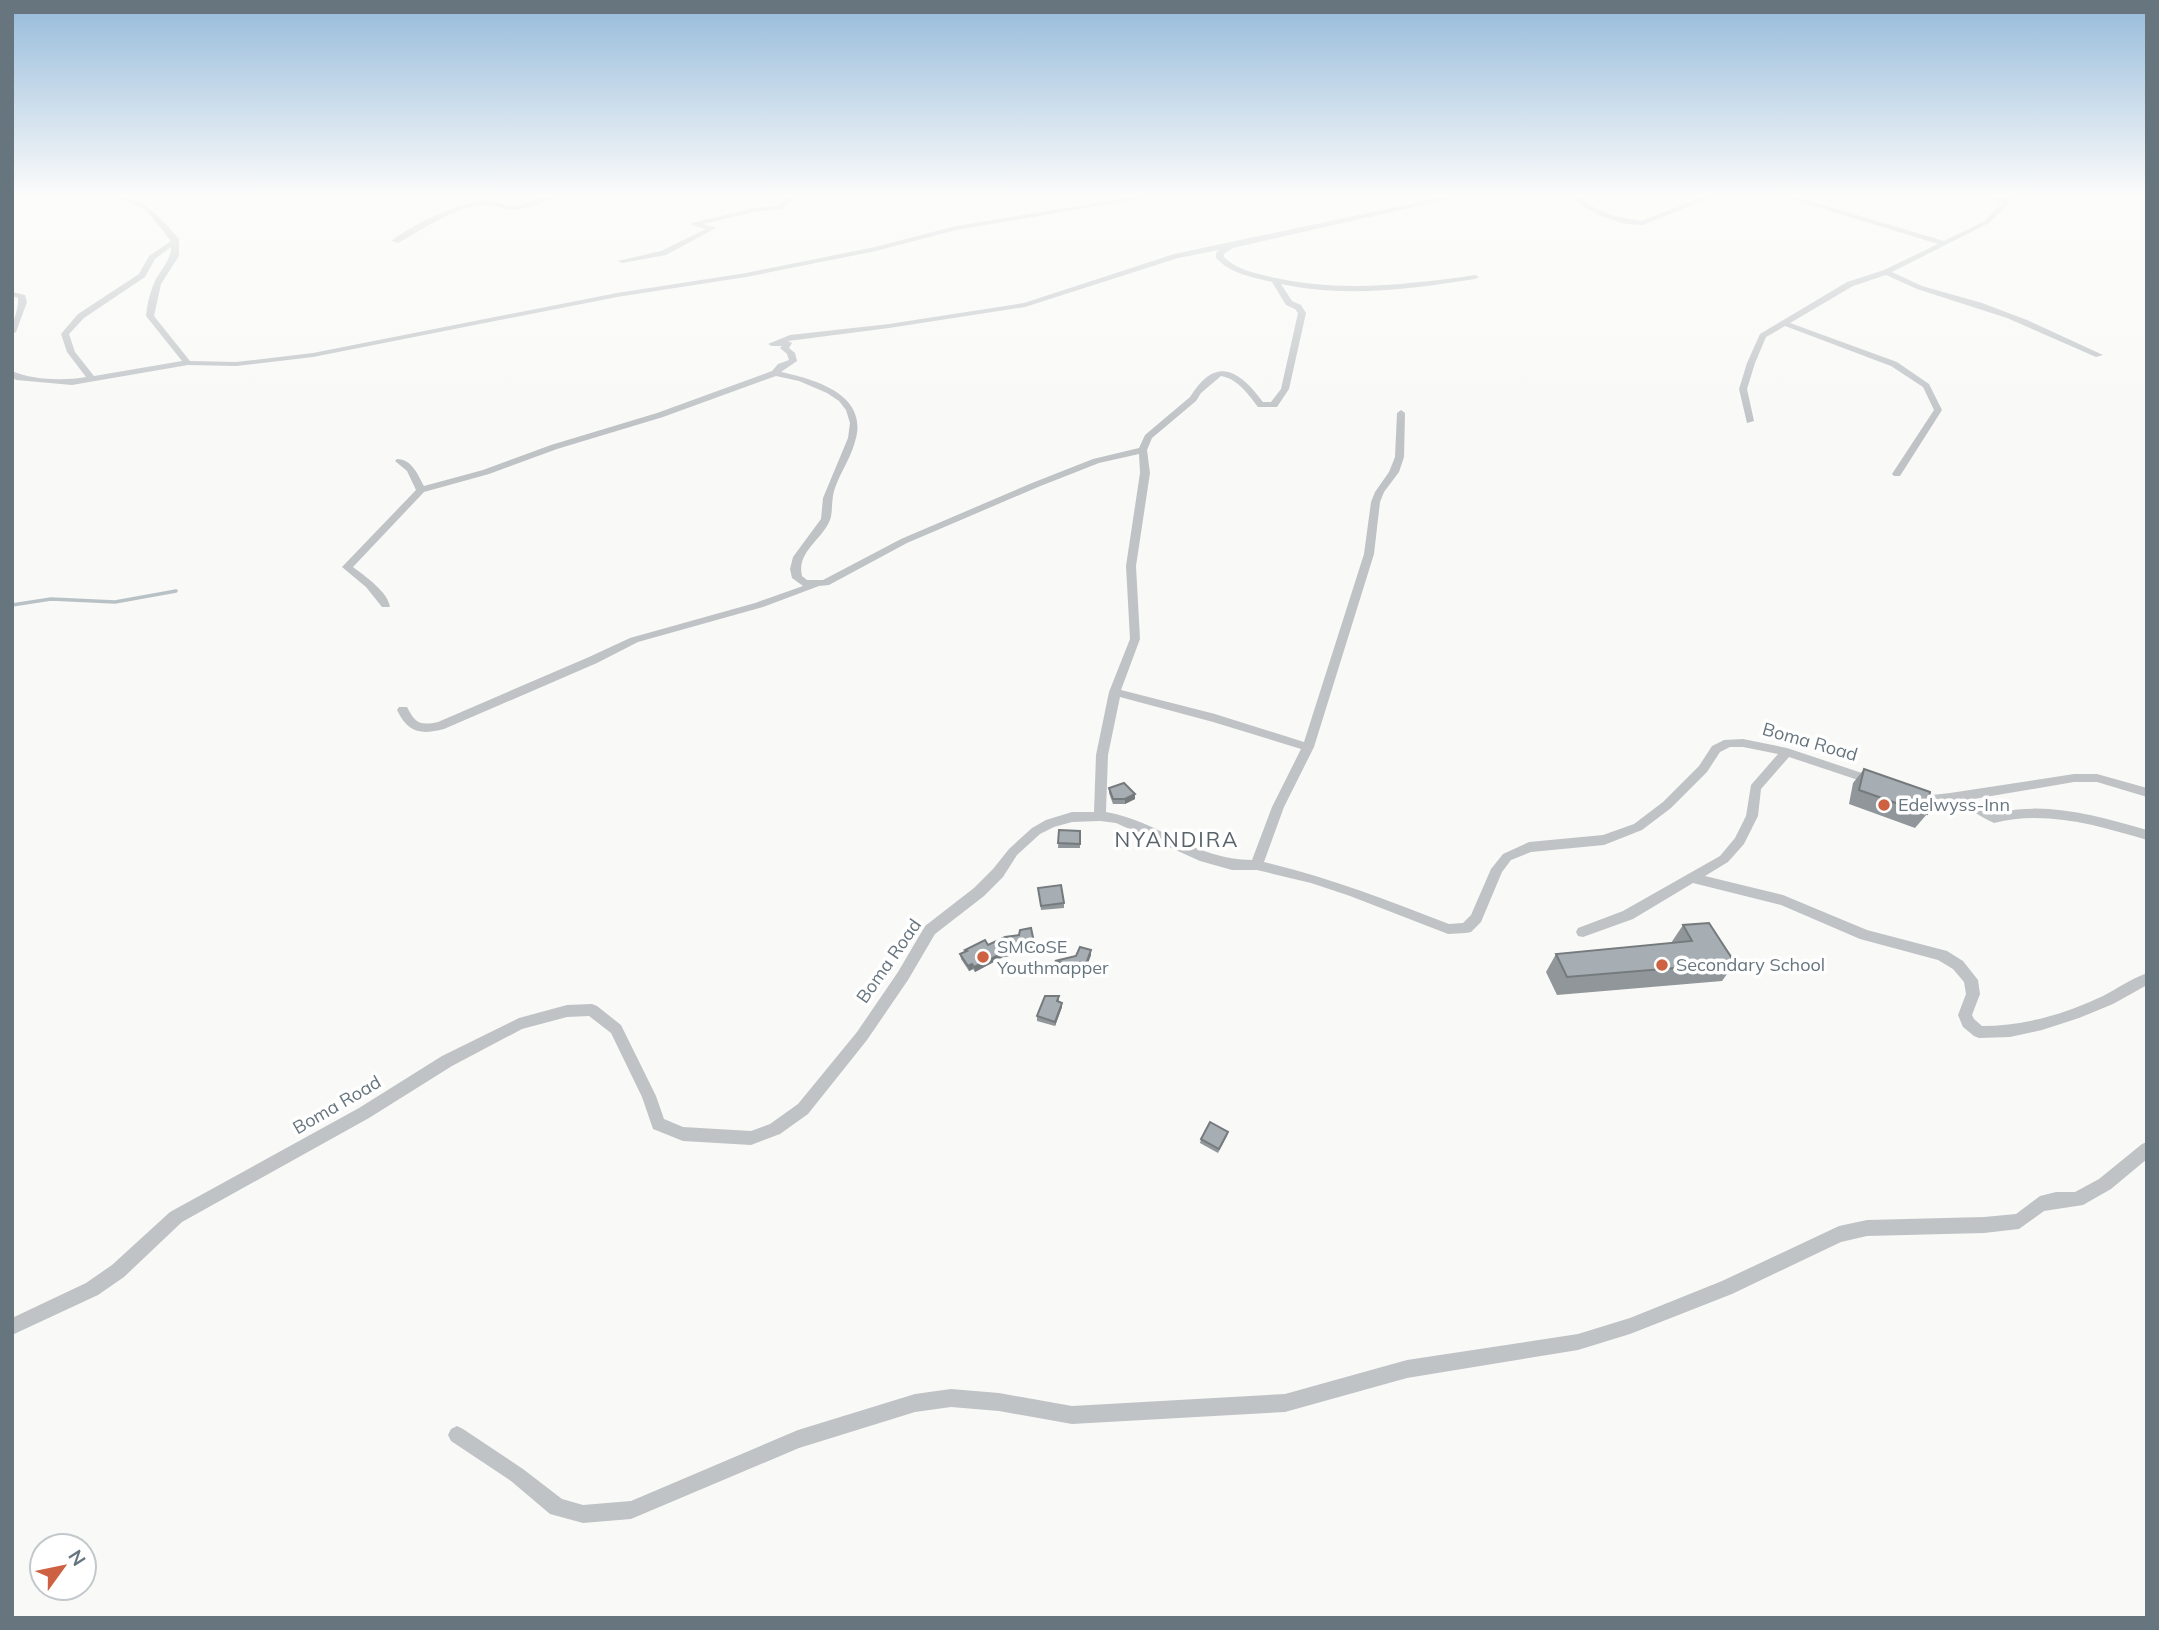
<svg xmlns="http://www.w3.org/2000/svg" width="2159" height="1630" font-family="Mulish,sans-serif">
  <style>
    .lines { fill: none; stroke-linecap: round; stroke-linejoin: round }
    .stream { stroke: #b8c2c6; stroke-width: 3.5 }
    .street { fill: #bfc3c6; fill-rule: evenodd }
    .wall { fill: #90969a }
    .shaded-wall { fill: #757a7d }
    .building { fill: #a7aeb3; stroke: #757a7d; stroke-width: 2 }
    .poi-dot { fill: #ce6142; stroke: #fff; stroke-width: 2.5 }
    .labels { text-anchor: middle; stroke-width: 7; stroke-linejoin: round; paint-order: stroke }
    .street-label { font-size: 18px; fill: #67757e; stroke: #fff }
    .poi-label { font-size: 18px; fill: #67757e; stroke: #fff; text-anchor: start }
    .quarter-label { font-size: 21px; letter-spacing: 2px; fill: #59636a; stroke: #fff }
  </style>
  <rect width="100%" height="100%" fill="#f9f9f7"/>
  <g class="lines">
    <polyline class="stream" points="12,605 51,599 115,602 176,591"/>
    <g class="street">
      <path d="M115,197C144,197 161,218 179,239V256L161,284L154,316L190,361L236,362L313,353L617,293L746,273L875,247L956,226L1134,197H1151L956,230L876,251L746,277L617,297L313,357L236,366L188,365L72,385L16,380L12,377V371C33,380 63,381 86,377L67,352L61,334L78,314L139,274L149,256L171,241L145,209ZM171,247C171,261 160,270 154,283C150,293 147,304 146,316L182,361L94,376L75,352L69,334L84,318L145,277L155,259Z"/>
      <path d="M545,197H556C545,202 527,209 514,210C505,210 494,204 482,205C452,208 424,229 398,243L391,241C414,224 453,205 481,201C494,200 502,205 513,206C522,206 535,200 545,197Z"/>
      <polygon points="789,197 796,197 782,209 754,212 703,224 716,228 666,255 622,263 618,261 661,251 706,229 692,225 692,223 754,208 778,206"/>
      <path d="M1444,197H1457L1233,248L1224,254V257C1236,269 1251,272 1267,276C1336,293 1406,285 1475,275L1479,277L1475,279C1411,289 1345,298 1281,284L1292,301L1301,305L1306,313L1289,389L1277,407H1258C1248,394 1238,379 1221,376L1201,393L1196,401L1152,438L1147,450L1150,473L1136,566L1140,639L1121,690L1215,714L1304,742L1364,554L1371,502L1375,492L1389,472L1395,457L1397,413L1401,410L1405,413L1404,457L1399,472L1384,492L1380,502L1374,554L1314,747L1284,807L1264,862C1328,877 1388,900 1449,924L1463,923L1471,915L1491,869L1503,854L1529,842L1603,835L1634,824L1663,802L1699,766L1712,746L1724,740L1743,739L1787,748L1877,778L1879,781L1873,785L1789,757L1761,789L1758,816L1744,844L1728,862L1705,876L1783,895L1867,930L1947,951L1963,961L1978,980L1980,994L1972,1015L1974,1019L1982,1026C2024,1026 2065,1014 2103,996C2118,988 2131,979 2147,973V985L2113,1004L2079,1018L2042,1030L2010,1037L1979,1038L1974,1036L1963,1027L1958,1015L1966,994L1964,982L1953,969L1938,960L1860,939L1781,905L1693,883L1633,919L1583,937L1578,936L1576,932L1578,928L1623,911L1720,856L1735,838L1746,816L1751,785L1778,754L1743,747H1730L1720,752L1707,772L1671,808L1642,830L1604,845L1531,852L1511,860L1502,872L1481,922L1471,932L1466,933L1448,934L1350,896L1311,883L1257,870H1232L1200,861L1116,823L1100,821L1072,822L1054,827L1040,834L1017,855L1003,877L984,896L935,934L908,980L867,1040L808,1114L780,1134L751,1145L683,1141L653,1129L642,1097L611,1033L589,1016L567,1017L522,1029L452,1066L369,1118L182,1222L124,1277L98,1295L12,1335V1318L86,1283L112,1265L170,1212L359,1108L442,1056L519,1018L567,1005L592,1004L597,1006L621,1025L656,1096L664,1119L683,1127L751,1131L770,1124L798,1104L857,1032L898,972L925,926L974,888L993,869L1009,849L1032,828L1046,820L1072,812H1094L1096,755L1109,692L1130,639L1126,566L1140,473L1139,454L1099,463L1038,487L907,543L829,585L819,586L763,607L638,642L597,663L444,729C421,735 408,733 397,710L399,707H407C415,723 420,726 438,722L589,657L630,638L755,603L803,586L792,578L790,569L793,557L821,519L823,498L848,438L850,423L846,410L839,401L827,393L799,381L776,376L663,417L557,449L489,474L424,492L353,567C366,577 388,592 390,607H382L366,587L342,567L416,490L407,471L395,461L397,459C412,459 418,475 424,486L483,470L551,445L657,413L772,371L778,364L789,360L787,354L780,348L782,346H772L768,344L790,335L889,324L1024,303L1174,254ZM1219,250L1216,253V258C1231,274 1252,277 1272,282L1286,305L1295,309L1298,313L1281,389L1271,402H1263C1239,370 1216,355 1190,397L1145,435L1139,448L1093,459L1032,483L901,539L823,580H807L802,576C796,552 822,540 830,520C833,513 831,498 835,488C841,471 852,456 856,438C867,394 814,379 781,372L797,361L795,353L789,348L792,343L788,341L889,328L1025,307L1178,258ZM1120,697L1213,722L1301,749L1272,807L1252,860C1195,860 1159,821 1106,812L1108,755Z"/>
      <polygon points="1576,197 1582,197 1585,203 1613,216 1641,221 1703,197 1713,197 1642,225 1626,224 1601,216 1580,205"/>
      <polygon points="1785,197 1796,197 1944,241 1985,221 2003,202 1984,197 2015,197 1989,223 1892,272 1922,286 1982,303 2027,320 2103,355 2096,357 2007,318 1917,289 1886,275 1853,286 1790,323 1897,362 1929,384 1942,410 1900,476 1894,476 1892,474 1934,410 1923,387 1891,366 1785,326 1766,337 1755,363 1747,389 1754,421 1747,423 1739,389 1747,363 1760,334 1847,282 1884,270 1938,244"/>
      <path d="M12,292L25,295L27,302L16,332L12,334C12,320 19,310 18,298L12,296Z"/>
      <path d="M2074,774H2097L2147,788V797L2097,782H2074L1968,800L1982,805L1996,813C2047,801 2097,816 2147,830V840C2096,825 2046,810 1994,823C1980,817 1967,806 1952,803C1937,800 1919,809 1907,797L1913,792L1932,795L1950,793Z"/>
      <polygon points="2147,1142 2147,1159 2111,1189 2083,1205 2044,1211 2019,1229 1984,1233 1867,1236 1841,1242 1732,1294 1630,1334 1578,1350 1407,1378 1285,1412 1072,1424 999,1411 951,1407 915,1412 799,1448 631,1519 583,1523 550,1514 511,1481 451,1441 448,1435 451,1429 457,1426 463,1429 523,1469 562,1499 583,1505 631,1501 798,1430 915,1394 951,1389 999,1393 1072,1406 1285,1394 1407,1360 1578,1334 1630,1318 1722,1281 1839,1226 1867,1220 1984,1217 2016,1214 2040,1196 2056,1192 2075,1192 2099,1179 2142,1144"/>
    </g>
  </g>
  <g class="wall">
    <polygon points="1864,769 1927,814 1915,828 1849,804 1853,783"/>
    <polygon points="1109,788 1135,799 1125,804 1113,804 1109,793"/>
    <polygon points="1059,830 1080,831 1080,848 1058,848"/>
    <polygon points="1039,893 1064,903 1064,908 1041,910"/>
    <polygon points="1683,925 1735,963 1722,981 1557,995 1546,972 1556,954 1671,943"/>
    <polygon points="1019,935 1035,947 1035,952 1003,957 975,972 973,969 969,971 961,959 960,954 965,952 965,950 988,945"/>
    <polygon points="1091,950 1091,955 1084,973 1056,965 1055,961 1076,956"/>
    <polygon points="1059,996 1059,1002 1062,1003 1062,1007 1055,1026 1037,1021 1037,1016"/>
    <polygon points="1228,1132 1227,1136 1218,1153 1200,1143 1201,1139"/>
  </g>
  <g class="shaded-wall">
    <polygon points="1135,794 1135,799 1125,804 1125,799"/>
    <polygon points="1035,947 1035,952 1003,957 975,972 974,967 1003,953"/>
    <polygon points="1091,950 1091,955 1084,973 1084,969"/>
    <polygon points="972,964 973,969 969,971 968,966"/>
    <polygon points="1062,1003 1062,1007 1055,1026 1055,1022"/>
  </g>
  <g class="building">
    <polygon points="1864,769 1930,792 1927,814 1859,790"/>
    <polygon points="1124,783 1135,794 1125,799 1113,799 1109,788"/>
    <polygon points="1059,830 1080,831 1080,844 1058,843"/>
    <polygon points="1061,885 1064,903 1041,906 1038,888"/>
    <polygon points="1709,923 1735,963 1567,977 1556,954 1692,941 1683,925"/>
    <polygon points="1031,928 1035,947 1003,953 974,967 972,964 968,966 960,954 967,951 965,950 985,940 988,945 1005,937 1019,935 1020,930"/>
    <polygon points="1080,947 1091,950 1084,969 1055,961 1076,956"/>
    <polygon points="1045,996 1059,996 1057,1001 1062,1003 1055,1022 1037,1016"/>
    <polygon points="1210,1122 1228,1132 1219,1149 1201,1139"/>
  </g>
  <linearGradient id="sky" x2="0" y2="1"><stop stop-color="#95bada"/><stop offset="0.46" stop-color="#fcfcfb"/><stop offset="1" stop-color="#fcfcfb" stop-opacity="0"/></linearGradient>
  <rect width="2159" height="425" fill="url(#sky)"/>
  <g class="poi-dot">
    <circle cx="1884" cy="805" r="7"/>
    <circle cx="983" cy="957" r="7"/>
    <circle cx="1662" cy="965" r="7"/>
  </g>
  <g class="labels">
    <g class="street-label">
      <text transform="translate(1810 742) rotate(16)" y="6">Boma Road</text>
      <text transform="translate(889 961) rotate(-55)" y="6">Boma Road</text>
      <text transform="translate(337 1105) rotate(-30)" y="6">Boma Road</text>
    </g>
    <g class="poi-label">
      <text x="1898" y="811">Edelwyss-Inn</text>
      <text x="997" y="953">SMCoSE<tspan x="997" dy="21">Youthmapper</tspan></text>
      <text x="1676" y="971">Secondary School</text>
    </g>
    <g class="quarter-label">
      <text x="1177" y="847">NYANDIRA</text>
    </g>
  </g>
  <rect width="2159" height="1630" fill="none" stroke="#67757e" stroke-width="28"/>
  <g transform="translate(63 1567) rotate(57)"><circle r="33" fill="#ffffff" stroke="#c2c8cb" stroke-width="2"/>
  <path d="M0-5L12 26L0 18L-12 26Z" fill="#ce6142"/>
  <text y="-10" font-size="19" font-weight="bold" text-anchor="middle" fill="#67757e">N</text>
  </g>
</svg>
